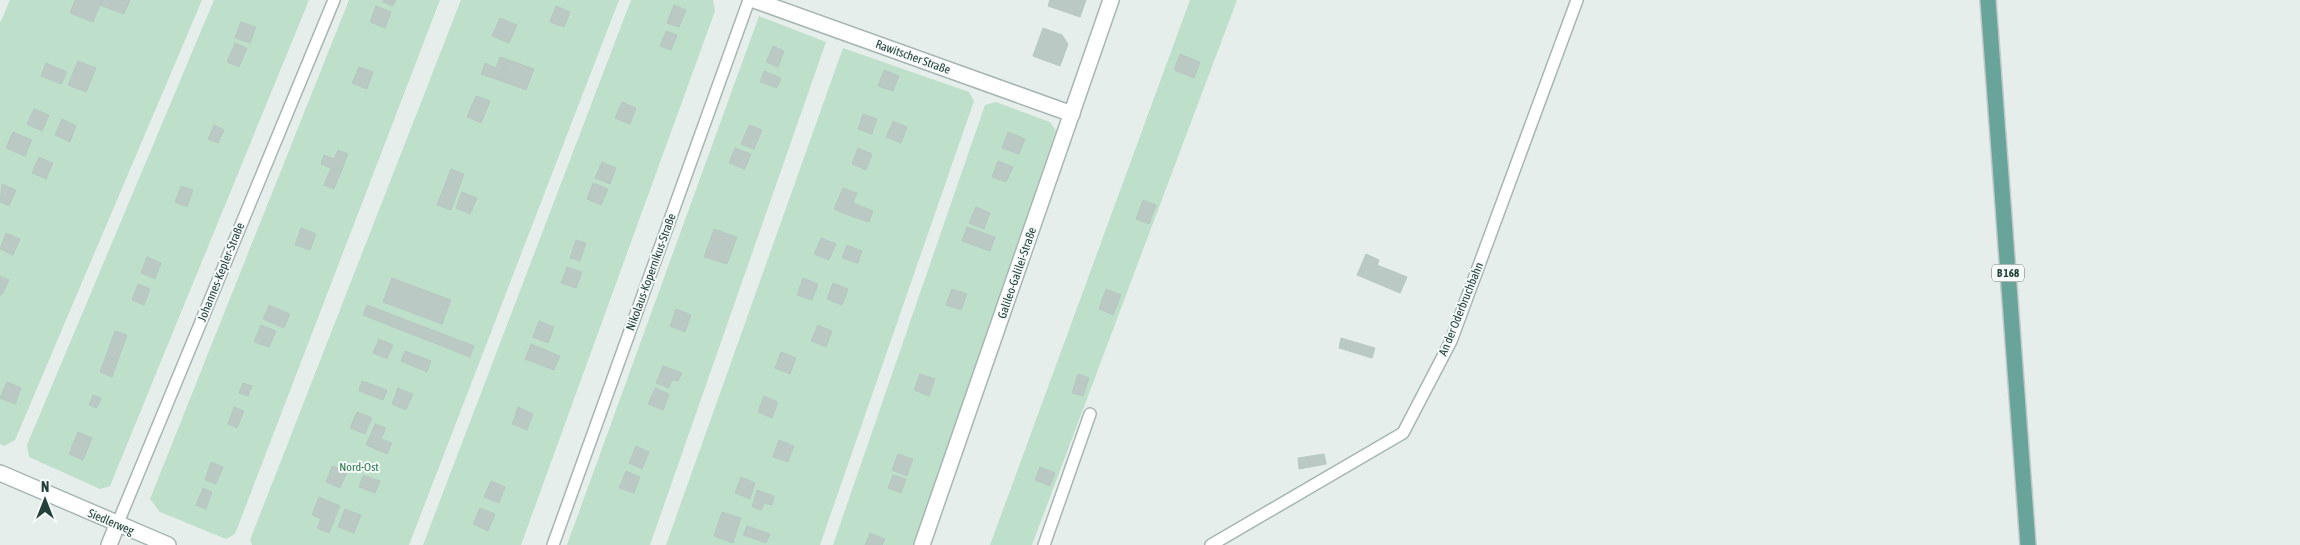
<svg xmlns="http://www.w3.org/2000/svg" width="2300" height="545" font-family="'Asap Condensed',sans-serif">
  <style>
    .green { fill: #bedfca }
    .building { fill: #bac9c4; stroke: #b7c8c3 }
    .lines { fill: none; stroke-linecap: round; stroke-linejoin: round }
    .service-casing { stroke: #a7b6b3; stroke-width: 14 }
    .minor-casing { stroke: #a7b6b3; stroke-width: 18 }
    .primary-casing { stroke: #c1cac8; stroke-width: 18 }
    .service { stroke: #fff; stroke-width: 11 }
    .minor { stroke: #fff; stroke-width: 15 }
    .primary { stroke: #69a49b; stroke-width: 15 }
    .labels { text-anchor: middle; stroke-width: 4; stroke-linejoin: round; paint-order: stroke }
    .shield { fill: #f5faf8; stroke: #627874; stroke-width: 1 }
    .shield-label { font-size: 11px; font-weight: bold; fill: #23403b }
    .street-label { font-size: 12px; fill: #23403b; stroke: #f5faf8 }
    .park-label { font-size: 12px; fill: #2d7852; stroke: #f5faf8 }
  </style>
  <rect width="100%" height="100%" fill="#e5eeeb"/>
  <g class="green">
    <polygon points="10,0 202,0 15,440 4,446 0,444 0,23"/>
    <polygon points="214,0 309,0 110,486 100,489 29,457 27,445"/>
    <polygon points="349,0 440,0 235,534 226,539 160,512 150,499"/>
    <polygon points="461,0 619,0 409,545 252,545 250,540"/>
    <polygon points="631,0 713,0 715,11 521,545 423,545"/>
    <polygon points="1190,0 1237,0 1032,545 990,545"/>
    <polygon points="759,16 826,42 650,545 567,545"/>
    <polygon points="843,48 969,92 974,101 820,545 666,545"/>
    <polygon points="996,102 1050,122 1056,131 915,545 833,545 985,105"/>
  </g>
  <g class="building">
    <polygon points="75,0 102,0 93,22 70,13"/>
    <polygon points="102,0 130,0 124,14 100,5"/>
    <polygon points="384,0 396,0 393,6 383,2"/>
    <polygon points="1050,0 1086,0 1080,17 1048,6"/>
    <polygon points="674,5 686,10 679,27 667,23"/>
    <polygon points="376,6 391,12 385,28 370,22"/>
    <polygon points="556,6 570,12 564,27 550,22"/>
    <polygon points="500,18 517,25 509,43 492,36"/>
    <polygon points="241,22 256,27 250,43 235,38"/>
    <polygon points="1043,28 1062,35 1068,44 1060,66 1033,56"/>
    <polygon points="666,31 677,35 671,50 660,46"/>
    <polygon points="235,43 247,48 239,67 227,62"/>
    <polygon points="773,46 784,51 778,67 766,62"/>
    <polygon points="1180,54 1200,62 1194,78 1174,70"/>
    <polygon points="500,57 509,60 501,81 481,74 485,63 496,68"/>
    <polygon points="509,60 534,69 526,90 501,81"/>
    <polygon points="78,61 96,68 86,92 68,85"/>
    <polygon points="46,63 67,72 61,84 41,76"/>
    <polygon points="359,67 373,72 367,89 352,83"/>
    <polygon points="884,70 899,76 893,91 878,86"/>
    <polygon points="764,71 781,78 777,88 760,82"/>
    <polygon points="476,96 490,101 481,123 467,117"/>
    <polygon points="622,102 636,108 630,124 615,118"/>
    <polygon points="34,109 49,115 42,131 27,124"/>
    <polygon points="863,114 877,119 872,134 858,129"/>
    <polygon points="62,119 76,126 70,142 55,135"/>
    <polygon points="893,121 907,127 901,143 886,137"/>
    <polygon points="214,125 224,130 218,143 208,139"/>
    <polygon points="749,125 762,130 754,149 741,144"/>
    <polygon points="13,132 32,140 25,156 6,148"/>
    <polygon points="1008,132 1025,139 1019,154 1002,148"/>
    <polygon points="735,148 751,154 745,169 729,163"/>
    <polygon points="858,148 872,154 866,170 852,164"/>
    <polygon points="338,150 348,154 341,172 321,164 324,155 334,159"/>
    <polygon points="39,157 53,163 46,179 32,173"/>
    <polygon points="998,161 1013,167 1006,182 992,177"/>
    <polygon points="602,162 616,168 610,184 595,178"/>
    <polygon points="331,168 341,172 334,189 324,185"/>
    <polygon points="451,169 464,174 451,210 437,205"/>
    <polygon points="593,183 608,189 601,205 587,199"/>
    <polygon points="2,184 16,190 9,206 0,202"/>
    <polygon points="181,186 193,190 187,207 175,202"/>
    <polygon points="843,188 857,193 848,215 834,209"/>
    <polygon points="462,192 477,198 470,214 456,208"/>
    <polygon points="1143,200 1156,205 1149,224 1136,219"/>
    <polygon points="853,203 873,211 869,222 848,215"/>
    <polygon points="976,207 990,213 984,229 969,223"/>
    <polygon points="967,227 995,237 990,251 962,241"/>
    <polygon points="301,228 316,234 310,250 295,245"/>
    <polygon points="714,229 737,237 727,264 704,257"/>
    <polygon points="6,233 20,239 13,255 0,249"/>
    <polygon points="821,238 836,244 829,260 814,254"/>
    <polygon points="576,240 586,243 580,261 570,258"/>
    <polygon points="847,245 862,251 858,263 842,258"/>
    <polygon points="1366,254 1379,260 1377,265 1407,277 1400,293 1357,275"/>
    <polygon points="147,257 161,263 155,279 141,273"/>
    <polygon points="567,267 582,272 576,288 561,283"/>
    <polygon points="0,276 9,280 2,295 0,295"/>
    <polygon points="392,278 451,300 442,324 383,302"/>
    <polygon points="803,278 818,284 812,300 797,295"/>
    <polygon points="833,283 848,289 842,305 827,299"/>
    <polygon points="138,284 150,289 144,305 132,300"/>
    <polygon points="952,289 967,294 961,310 946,305"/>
    <polygon points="1106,289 1121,295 1113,315 1099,309"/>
    <polygon points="269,305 290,314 284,328 263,319"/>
    <polygon points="367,305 474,346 470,357 363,315"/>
    <polygon points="676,309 691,315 685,332 670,326"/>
    <polygon points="539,321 554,327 548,343 533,337"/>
    <polygon points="261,325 276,331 269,347 254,342"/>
    <polygon points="818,325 832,331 826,347 811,341"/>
    <polygon points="115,331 127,335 118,360 106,356"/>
    <polygon points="1341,338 1375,348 1372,358 1339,348"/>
    <polygon points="379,339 393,345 387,359 373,353"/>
    <polygon points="531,344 560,356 554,370 525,359"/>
    <polygon points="405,351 431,361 427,372 401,361"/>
    <polygon points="781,352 796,358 790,374 775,368"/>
    <polygon points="106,356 118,360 112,377 100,372"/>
    <polygon points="663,366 682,373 678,381 672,380 669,388 656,383"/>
    <polygon points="920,374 935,379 929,396 914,390"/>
    <polygon points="1078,374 1089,378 1083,396 1072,393"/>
    <polygon points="362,381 387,390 383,400 359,391"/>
    <polygon points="7,382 21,388 15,404 0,398"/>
    <polygon points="243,383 252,386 248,396 239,393"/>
    <polygon points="398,388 413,394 406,410 392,404"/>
    <polygon points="655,388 669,394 663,410 648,404"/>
    <polygon points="93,395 101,398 97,408 89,405"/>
    <polygon points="764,396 778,402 772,418 758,412"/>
    <polygon points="234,407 244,411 237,428 228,424"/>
    <polygon points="518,407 533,414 527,430 512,424"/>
    <polygon points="357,412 372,418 365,434 350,428"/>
    <polygon points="375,424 386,428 381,439 392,443 387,454 366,445"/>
    <polygon points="78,432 92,438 83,460 69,454"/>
    <polygon points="779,440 794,446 788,462 773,457"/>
    <polygon points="636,446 649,452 642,469 629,463"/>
    <polygon points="898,454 913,459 907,476 892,470"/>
    <polygon points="1324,454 1326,464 1299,469 1298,458"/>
    <polygon points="211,462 223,467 216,484 205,480"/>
    <polygon points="332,466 347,472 340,488 326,482"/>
    <polygon points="1040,467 1055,473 1050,486 1035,480"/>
    <polygon points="626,471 640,477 634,493 619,488"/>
    <polygon points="363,475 380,481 375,493 359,487"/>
    <polygon points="893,475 906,479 901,493 888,488"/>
    <polygon points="741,477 755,483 750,499 735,493"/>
    <polygon points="491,481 505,487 499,503 484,497"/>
    <polygon points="203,488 212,492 206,509 196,505"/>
    <polygon points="757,490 774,496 772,505 764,503 761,510 752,507"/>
    <polygon points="319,497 340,506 329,533 317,528 321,519 312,515"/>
    <polygon points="480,508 495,514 488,531 473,524"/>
    <polygon points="345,509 361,515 354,533 338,527"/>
    <polygon points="722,512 741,518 733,543 714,536"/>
    <polygon points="747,526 770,534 766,543 743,535"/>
    <polygon points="870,533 885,539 882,545 865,545"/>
  </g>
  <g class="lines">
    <g class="service-casing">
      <g id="service">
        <polyline points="117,525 334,0"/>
        <polyline points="553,545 749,0"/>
        <polyline points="1044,545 1090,414"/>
        <polyline points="1211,545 1403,433 1451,341 1577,0"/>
      </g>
    </g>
    <g class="minor-casing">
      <g id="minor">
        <polyline points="754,0 1072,114"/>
        <polyline points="0,473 168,545"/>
        <polyline points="109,545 117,525"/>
        <polyline points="922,545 1111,0"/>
      </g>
    </g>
    <g class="primary-casing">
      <polyline id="primary" points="1988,0 2028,545"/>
    </g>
    <use href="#service" class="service"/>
    <use href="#minor" class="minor"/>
    <use href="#primary" class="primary"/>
  </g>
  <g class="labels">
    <rect class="shield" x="1992" y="264.5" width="32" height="17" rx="4"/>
    <g class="shield-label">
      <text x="2008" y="277">B 168</text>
    </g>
    <g class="street-label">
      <text transform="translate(913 57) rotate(20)" y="4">Rawitscher Straße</text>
      <text transform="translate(221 272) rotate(-68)" y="4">Johannes-Kepler-Straße</text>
      <text transform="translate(651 272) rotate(-70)" y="4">Nikolaus-Kopernikus-Straße</text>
      <text transform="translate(1017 273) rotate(-71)" y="4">Galileo-Galilei-Straße</text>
      <text transform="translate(1461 309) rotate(-68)" y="4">An der Oderbruchbahn</text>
      <text transform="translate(111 522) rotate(23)" y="4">Siedlerweg</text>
    </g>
    <g class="park-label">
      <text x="359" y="471">Nord-Ost</text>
    </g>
  </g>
  <g transform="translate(45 500)" stroke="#f5faf8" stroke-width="4" paint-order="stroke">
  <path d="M0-4L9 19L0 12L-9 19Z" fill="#23403b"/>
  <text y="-8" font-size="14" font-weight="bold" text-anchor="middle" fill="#23403b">N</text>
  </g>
</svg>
